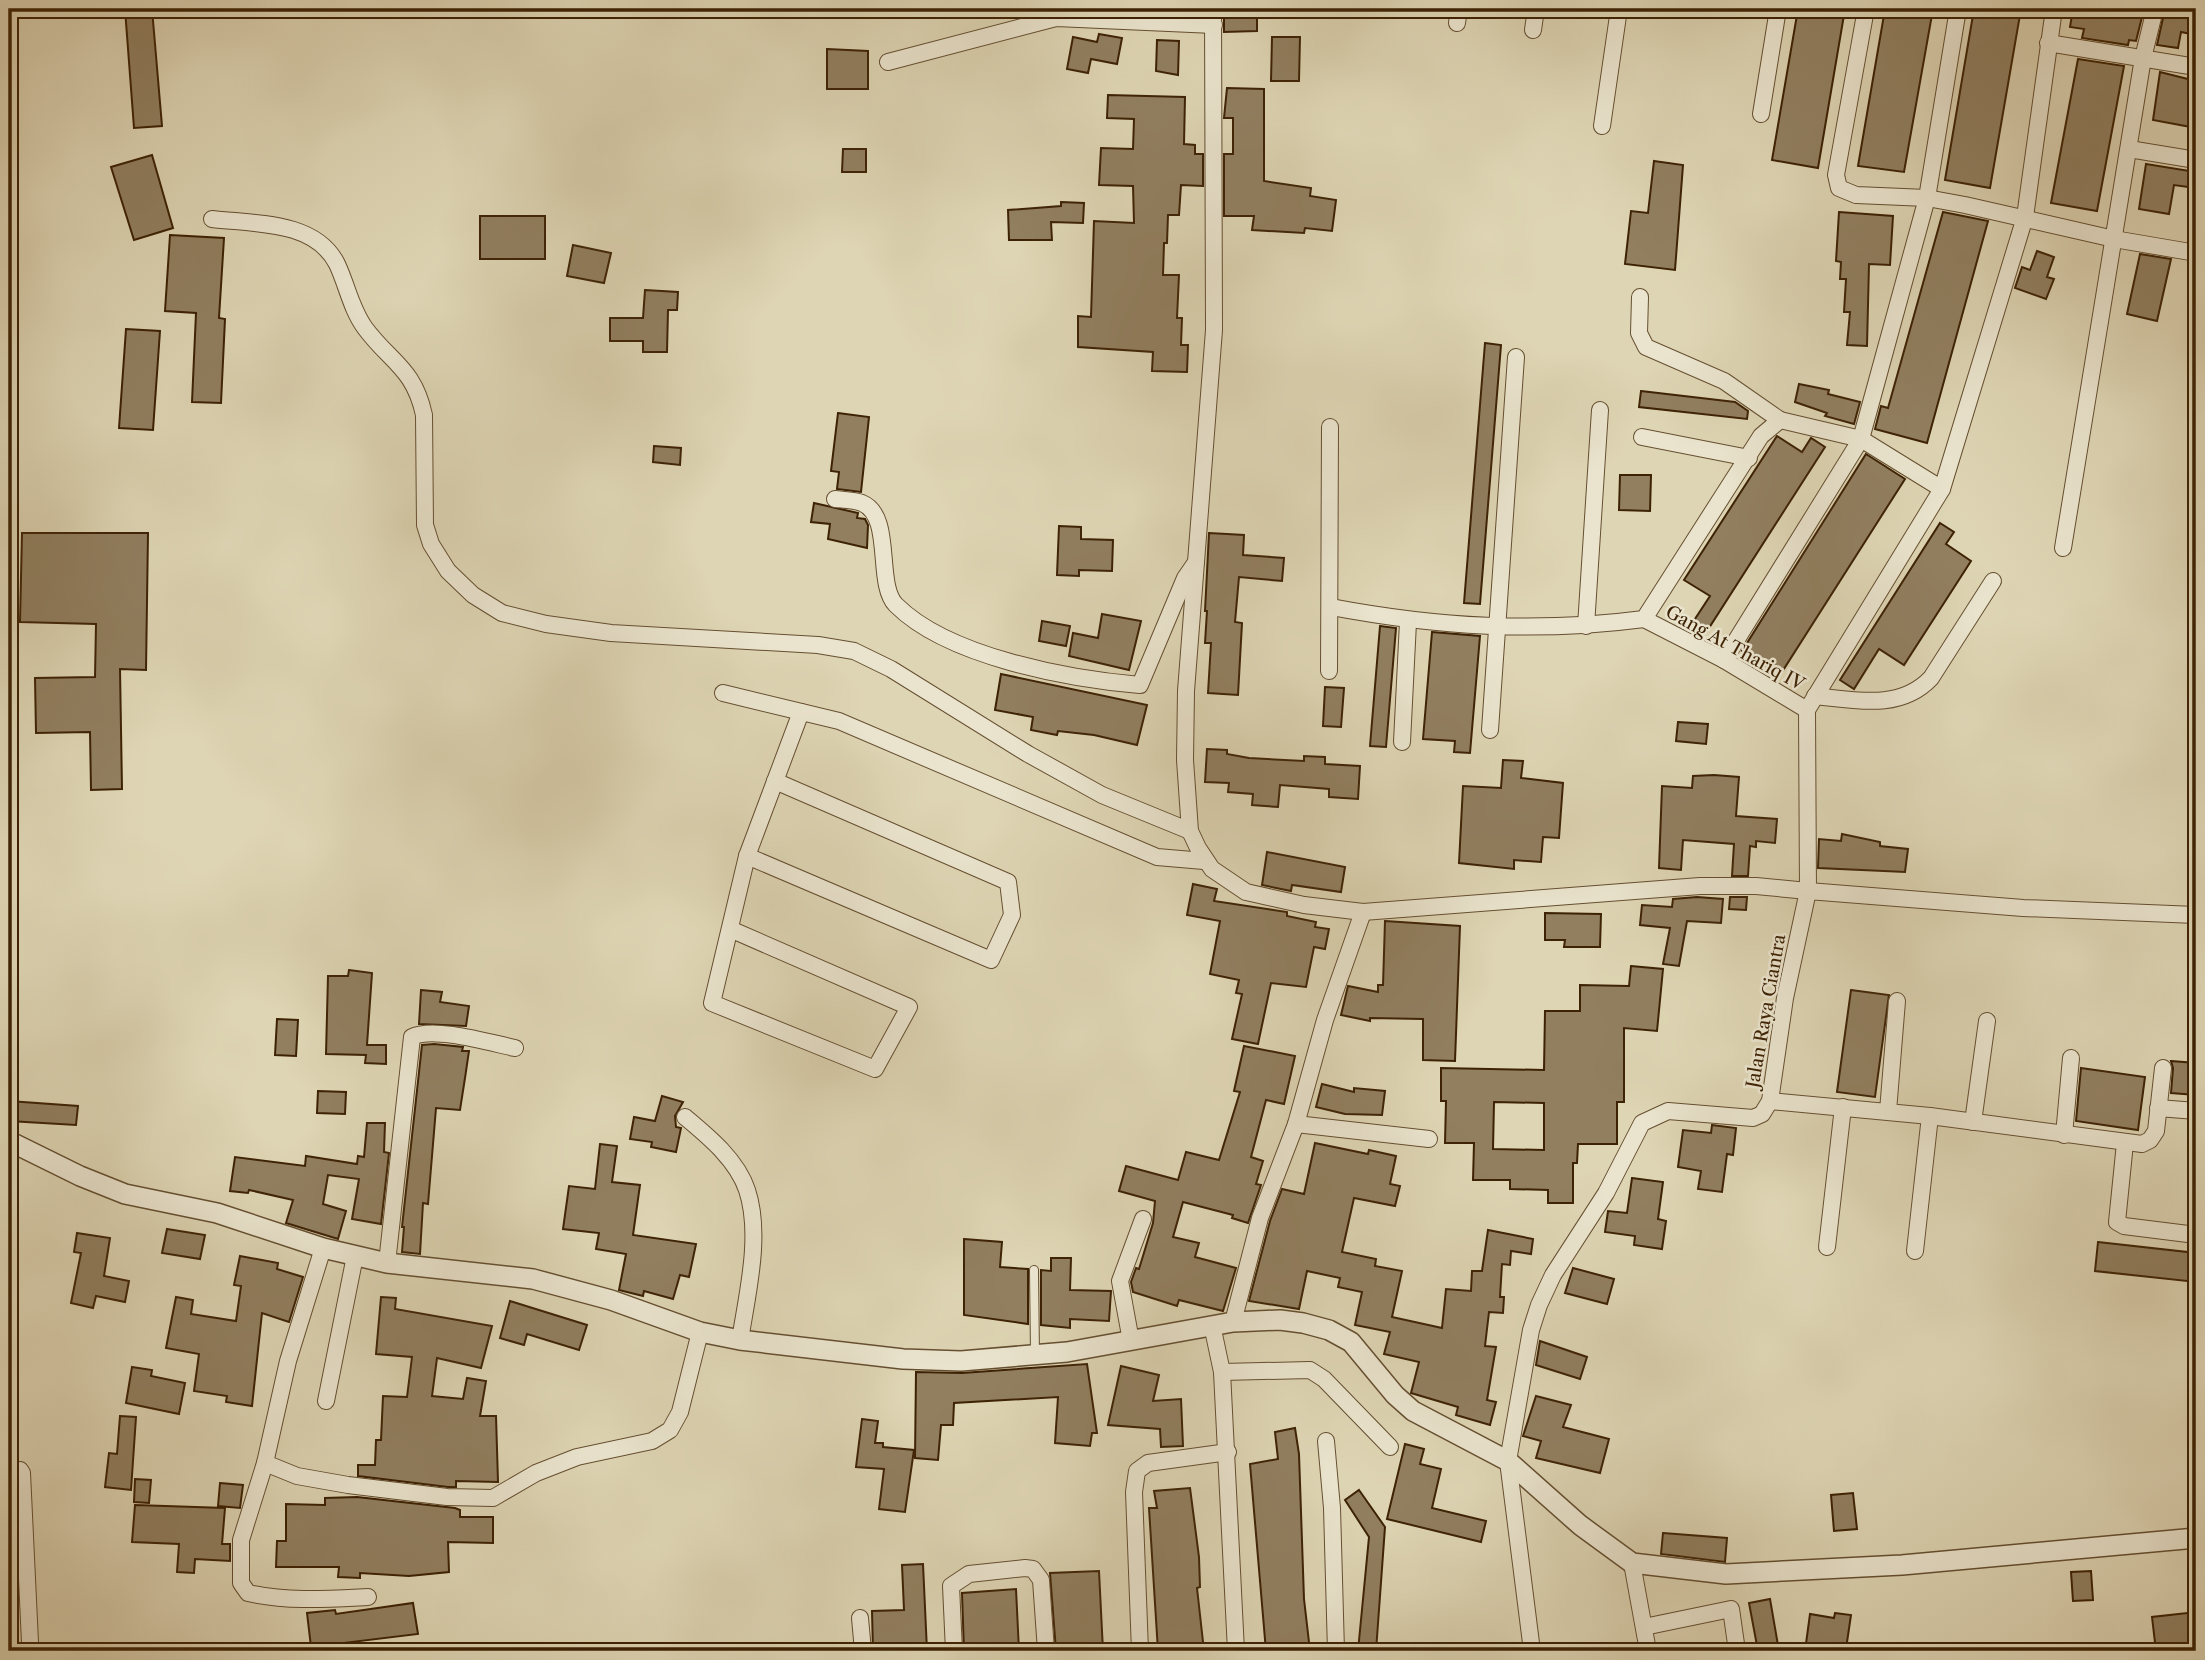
<svg xmlns="http://www.w3.org/2000/svg" width="2205" height="1660" font-family="'Libre Caslon Text',serif">
  <style>
    .building { fill: #917f60; stroke: #3d2204; stroke-width: 2; fill-rule: evenodd }
    .lines { fill: none; stroke-linecap: round; stroke-linejoin: round }
    .service-casing { stroke: #654f30; stroke-width: 10 }
    .minor-casing { stroke: #654f30; stroke-width: 18 }
    .tertiary-casing { stroke: #654f30; stroke-width: 22 }
    .service { stroke: #eae4ce; stroke-width: 8 }
    .minor { stroke: #eae4ce; stroke-width: 16 }
    .tertiary { stroke: #eae4ce; stroke-width: 19 }
    .labels { text-anchor: middle; stroke-width: 5; stroke-linejoin: round; paint-order: stroke }
    .street-label { font-size: 18px; fill: #3d2204; stroke: #eae4ce }
  </style>
  <rect width="100%" height="100%" fill="#ded5b4"/>
  <filter id="stains"><feTurbulence type="fractalNoise" baseFrequency=".00286" numOctaves="4"/><feColorMatrix values="0 0 0 0 .2 0 0 0 0 .09 0 0 0 0 .02 0 0 0 .5 -.17"/></filter>
  <radialGradient id="worn" r=".72"><stop offset=".6" stop-color="#630" stop-opacity="0"/><stop offset="1" stop-color="#630" stop-opacity=".3"/></radialGradient>
  <g class="building">
    <polygon points="125,9 152,9 162,126 134,128"/>
    <polygon points="1798,9 1845,9 1818,168 1772,160"/>
    <polygon points="1885,9 1933,9 1904,172 1858,166"/>
    <polygon points="1974,9 2021,9 1990,188 1945,180"/>
    <polygon points="2073,9 2144,9 2136,41 2129,40 2128,45 2082,38 2084,29 2070,27"/>
    <polygon points="2165,9 2196,18 2196,35 2181,32 2178,48 2157,45"/>
    <polygon points="1257,12 1257,31 1224,32 1224,13"/>
    <polygon points="1099,34 1122,38 1117,64 1091,59 1088,73 1067,69 1073,37 1097,42"/>
    <polygon points="1272,37 1300,37 1299,81 1271,81"/>
    <polygon points="1157,40 1179,41 1178,75 1156,71"/>
    <polygon points="827,49 868,51 868,89 827,89"/>
    <polygon points="2078,59 2124,66 2097,211 2051,203"/>
    <polygon points="2160,72 2196,81 2196,128 2153,120"/>
    <polygon points="1227,88 1264,89 1264,181 1311,188 1310,196 1336,200 1332,231 1305,228 1304,233 1252,230 1254,216 1224,216 1224,154 1233,154 1233,118 1224,118"/>
    <polygon points="1108,95 1185,97 1184,144 1195,145 1195,154 1203,154 1203,186 1181,185 1179,215 1168,215 1167,243 1164,243 1163,275 1179,275 1177,318 1182,318 1181,345 1188,345 1187,372 1152,371 1153,352 1078,347 1078,316 1091,317 1094,221 1134,223 1133,186 1099,185 1101,148 1133,149 1134,119 1107,118"/>
    <polygon points="843,149 866,149 866,172 842,172"/>
    <polygon points="152,155 173,228 134,240 111,167"/>
    <polygon points="1654,161 1683,165 1675,270 1625,264 1631,211 1648,213"/>
    <polygon points="2146,164 2196,172 2196,188 2174,185 2169,214 2139,209"/>
    <polygon points="1061,202 1084,203 1083,223 1051,222 1052,240 1009,240 1008,210 1061,206"/>
    <polygon points="1839,212 1893,216 1890,265 1869,264 1867,346 1847,345 1850,312 1844,312 1846,279 1840,279 1841,262 1836,261"/>
    <polygon points="1943,212 1988,221 1927,443 1875,429 1881,406 1888,408"/>
    <rect x="480" y="216" width="65" height="43"/>
    <polygon points="170,235 224,238 219,318 225,319 221,403 192,402 196,313 165,311"/>
    <polygon points="573,245 611,253 604,283 567,276"/>
    <polygon points="2037,251 2054,257 2047,277 2054,279 2046,299 2015,288 2022,267 2030,270"/>
    <polygon points="2140,254 2171,259 2157,321 2127,314"/>
    <polygon points="645,290 678,292 677,310 668,310 667,352 643,352 643,341 610,341 610,318 643,318"/>
    <polygon points="126,329 160,331 153,430 119,428"/>
    <polygon points="1485,343 1501,345 1480,604 1464,603"/>
    <polygon points="1799,384 1829,390 1828,394 1860,402 1854,424 1825,416 1827,413 1795,402"/>
    <polygon points="1641,391 1735,402 1748,411 1747,419 1639,407"/>
    <polygon points="838,413 869,417 861,492 837,489 839,472 831,471"/>
    <polygon points="1777,436 1802,452 1811,438 1825,447 1707,631 1693,622 1710,596 1684,580"/>
    <polygon points="654,446 681,448 680,465 653,462"/>
    <polygon points="1866,454 1905,479 1780,675 1742,651"/>
    <polygon points="1620,475 1651,475 1650,511 1619,510"/>
    <polygon points="814,503 858,513 857,518 865,519 868,525 867,548 828,539 830,524 811,522"/>
    <polygon points="1940,523 1954,532 1946,544 1971,561 1904,665 1879,649 1854,689 1840,680"/>
    <polygon points="1059,526 1081,527 1081,539 1113,540 1112,571 1079,570 1079,576 1057,575"/>
    <polygon points="22,533 148,533 146,670 120,669 122,789 91,790 90,732 36,733 35,678 95,677 96,624 20,622"/>
    <polygon points="1209,533 1244,535 1243,555 1284,558 1282,581 1239,577 1235,622 1242,623 1238,695 1208,693 1211,643 1205,643 1207,611 1205,611"/>
    <polygon points="1102,614 1141,621 1129,670 1069,656 1073,633 1098,638"/>
    <polygon points="1042,621 1070,626 1066,646 1039,641"/>
    <polygon points="1380,626 1396,628 1386,747 1370,746"/>
    <polygon points="1432,632 1480,636 1470,753 1454,752 1455,741 1423,739"/>
    <polygon points="1001,674 1147,705 1137,745 1094,735 1058,731 1057,735 1031,730 1033,717 995,710"/>
    <polygon points="1325,687 1344,688 1341,727 1323,726"/>
    <polygon points="1678,722 1708,724 1706,744 1676,741"/>
    <polygon points="1207,749 1227,750 1227,754 1249,758 1304,761 1304,756 1325,757 1325,764 1360,766 1358,799 1329,797 1329,789 1280,785 1278,807 1252,805 1253,794 1228,792 1229,783 1205,782"/>
    <polygon points="1503,760 1523,761 1521,778 1563,783 1559,838 1543,837 1541,862 1514,860 1514,869 1459,863 1463,786 1501,788"/>
    <polygon points="1714,775 1739,777 1736,816 1777,819 1775,843 1756,841 1756,847 1750,846 1748,876 1732,876 1734,844 1683,840 1681,870 1659,868 1662,786 1692,788 1693,776"/>
    <polygon points="1842,834 1880,842 1880,846 1908,849 1905,872 1818,868 1819,839 1841,841"/>
    <polygon points="1267,852 1345,867 1341,892 1292,885 1291,891 1262,885"/>
    <polygon points="1193,884 1217,889 1214,901 1287,912 1287,916 1316,922 1315,927 1329,929 1325,949 1314,947 1306,987 1271,983 1258,1044 1232,1039 1242,994 1236,993 1239,980 1210,974 1220,921 1187,915"/>
    <polygon points="1697,897 1723,899 1721,923 1687,921 1679,966 1663,964 1670,928 1640,925 1642,905 1672,907 1673,899"/>
    <polygon points="1730,897 1747,897 1746,910 1729,909"/>
    <polygon points="1545,913 1601,914 1600,947 1564,947 1565,940 1545,940"/>
    <polygon points="1385,921 1460,926 1455,1061 1423,1060 1423,1019 1370,1018 1370,1021 1341,1015 1348,986 1378,992 1378,985 1383,985"/>
    <path d="M1631,966L1663,969L1657,1031L1624,1028V1102H1617V1144H1578L1577,1163H1573V1203H1548V1190L1510,1189V1180H1473L1474,1143H1445L1446,1101H1441V1068L1544,1070L1545,1011H1580V985L1629,986ZM1494,1102L1544,1103V1150L1493,1149Z"/>
    <polygon points="349,970 372,973 367,1045 386,1045 386,1064 365,1063 366,1055 326,1054 328,976 348,976"/>
    <polygon points="421,990 442,992 440,1002 469,1006 466,1026 419,1024"/>
    <polygon points="1851,990 1889,995 1875,1097 1837,1092"/>
    <polygon points="277,1019 298,1020 296,1056 275,1055"/>
    <polygon points="434,1044 463,1047 462,1051 469,1051 465,1078 460,1110 436,1108 428,1204 423,1203 420,1254 402,1252 404,1227 402,1227 422,1045"/>
    <polygon points="1244,1046 1295,1056 1284,1104 1266,1100 1251,1157 1263,1161 1256,1184 1261,1185 1248,1223 1232,1218 1233,1215 1183,1202 1173,1237 1199,1243 1195,1257 1236,1268 1223,1311 1179,1300 1177,1306 1133,1292 1131,1282 1136,1268 1139,1269 1153,1223 1155,1201 1119,1191 1126,1166 1178,1180 1186,1152 1219,1160 1240,1092 1234,1091"/>
    <polygon points="2171,1061 2196,1063 2196,1095 2171,1093 2173,1068"/>
    <polygon points="2081,1068 2145,1077 2138,1130 2076,1121"/>
    <polygon points="1322,1084 1354,1092 1354,1088 1385,1091 1382,1115 1345,1114 1316,1107"/>
    <polygon points="318,1091 346,1092 345,1114 317,1113"/>
    <polygon points="662,1096 683,1102 675,1116 676,1127 681,1128 676,1152 651,1147 652,1142 630,1139 634,1117 655,1121"/>
    <polygon points="9,1101 78,1106 76,1125 9,1121"/>
    <polygon points="367,1123 385,1123 384,1152 389,1153 381,1224 352,1219 359,1179 328,1175 323,1204 346,1211 338,1239 286,1223 293,1200 249,1190 248,1193 230,1191 235,1157 305,1166 306,1156 357,1164 358,1156 364,1157"/>
    <polygon points="1712,1125 1736,1128 1733,1155 1727,1154 1722,1192 1698,1189 1701,1171 1678,1167 1683,1130 1711,1133"/>
    <polygon points="1315,1143 1368,1154 1369,1150 1396,1156 1390,1184 1400,1186 1395,1206 1354,1198 1342,1252 1376,1259 1375,1266 1402,1271 1392,1317 1442,1328 1446,1289 1471,1291 1472,1271 1482,1271 1488,1230 1533,1239 1531,1254 1511,1251 1510,1265 1502,1264 1500,1297 1504,1297 1503,1313 1489,1312 1485,1346 1496,1347 1487,1400 1496,1402 1490,1425 1456,1415 1458,1407 1411,1393 1419,1362 1384,1354 1390,1332 1355,1325 1362,1292 1338,1287 1340,1278 1307,1271 1299,1309 1249,1301 1270,1221 1282,1189 1304,1194"/>
    <polygon points="600,1144 617,1146 612,1182 640,1185 633,1235 696,1244 689,1277 680,1275 673,1299 644,1291 643,1296 619,1290 626,1254 596,1249 599,1233 563,1229 569,1186 595,1189"/>
    <polygon points="1632,1178 1663,1182 1658,1219 1666,1221 1662,1249 1634,1245 1635,1236 1605,1232 1608,1211 1627,1213"/>
    <polygon points="167,1229 205,1235 200,1259 162,1253"/>
    <polygon points="77,1233 110,1238 104,1276 129,1281 125,1302 96,1296 93,1308 71,1303 81,1253 74,1252"/>
    <polygon points="964,1239 1002,1242 1000,1267 1028,1269 1028,1324 964,1315"/>
    <polygon points="2098,1242 2196,1253 2196,1282 2095,1271"/>
    <polygon points="240,1256 278,1263 277,1269 303,1277 289,1322 262,1313 252,1406 226,1402 227,1396 194,1391 199,1354 166,1348 176,1297 193,1300 191,1314 236,1321 241,1286 234,1285"/>
    <polygon points="1051,1258 1071,1258 1070,1290 1111,1291 1109,1321 1070,1319 1070,1328 1041,1325 1041,1270 1051,1271"/>
    <polygon points="1573,1268 1614,1279 1607,1304 1565,1293"/>
    <polygon points="381,1297 396,1298 395,1309 492,1326 481,1368 437,1358 432,1396 463,1399 467,1378 486,1381 480,1416 496,1416 498,1482 456,1481 456,1487 448,1487 358,1476 358,1465 375,1465 376,1440 381,1440 383,1396 407,1397 412,1357 376,1354"/>
    <polygon points="510,1301 587,1325 579,1350 527,1334 524,1345 500,1338"/>
    <polygon points="1540,1341 1587,1357 1580,1379 1536,1365"/>
    <polygon points="1087,1364 1097,1433 1092,1433 1090,1446 1055,1443 1058,1397 954,1403 953,1425 941,1425 938,1460 915,1458 916,1372 962,1373"/>
    <polygon points="1121,1366 1159,1375 1153,1401 1181,1399 1183,1446 1161,1447 1160,1429 1108,1425"/>
    <polygon points="132,1367 152,1370 151,1376 185,1383 179,1414 126,1403"/>
    <polygon points="1536,1396 1571,1405 1563,1427 1609,1439 1600,1473 1536,1458 1541,1441 1523,1436"/>
    <polygon points="120,1416 136,1417 131,1490 105,1487 109,1453 117,1454"/>
    <polygon points="862,1419 878,1421 875,1443 883,1443 883,1447 914,1450 905,1512 879,1509 884,1469 856,1467"/>
    <polygon points="1295,1428 1299,1454 1304,1599 1310,1651 1266,1651 1250,1464 1278,1459 1275,1432"/>
    <polygon points="1405,1444 1424,1449 1420,1464 1441,1469 1432,1508 1486,1521 1481,1542 1387,1519"/>
    <polygon points="135,1479 151,1480 149,1503 134,1502"/>
    <polygon points="220,1483 243,1485 240,1508 218,1506"/>
    <polygon points="1190,1488 1199,1557 1200,1587 1197,1588 1204,1651 1158,1651 1149,1508 1157,1508 1154,1491"/>
    <polygon points="1359,1490 1385,1527 1376,1651 1358,1651 1369,1537 1345,1500"/>
    <polygon points="1853,1493 1857,1529 1834,1531 1831,1495"/>
    <polygon points="357,1497 455,1508 460,1510 460,1517 493,1517 493,1543 448,1542 449,1572 409,1576 360,1573 360,1578 338,1577 339,1567 276,1567 277,1541 286,1541 286,1504 325,1505 325,1498"/>
    <polygon points="135,1505 225,1508 222,1544 230,1544 230,1561 195,1559 194,1573 177,1572 179,1544 132,1542"/>
    <polygon points="1663,1533 1727,1538 1725,1562 1661,1554"/>
    <polygon points="923,1564 927,1651 873,1651 872,1611 904,1610 902,1565"/>
    <polygon points="1099,1571 1103,1651 1056,1651 1050,1573"/>
    <polygon points="2091,1571 2093,1600 2073,1601 2071,1572"/>
    <polygon points="1016,1589 1019,1651 964,1651 962,1593"/>
    <polygon points="1770,1599 1779,1651 1758,1651 1749,1603"/>
    <polygon points="413,1603 418,1634 311,1647 307,1613 335,1610 336,1614"/>
    <polygon points="2196,1612 2196,1651 2156,1651 2152,1617"/>
    <polygon points="1835,1613 1851,1615 1846,1649 1823,1646 1823,1651 1805,1651 1810,1614 1834,1618"/>
  </g>
  <g class="lines">
    <g class="service-casing">
      <polyline id="service" points="1034,1270 1035,1355"/>
    </g>
    <g class="minor-casing">
      <g id="minor">
        <polyline points="1213,9 1214,330 1186,691 1185,760 1190,831 1198,848 1212,869 1246,892 1304,905 1363,912 1700,886 1756,886 1808,891 1807,710 1942,489 2025,217 2054,9"/>
        <polyline points="1866,9 1836,175 1839,188 1856,195 1927,198 1965,205 2114,239 2196,253"/>
        <polyline points="1457,23 1459,9"/>
        <polyline points="1533,30 1536,9"/>
        <polyline points="2048,43 2196,67"/>
        <polyline points="888,62 1056,18 1214,25"/>
        <polyline points="1761,114 1778,9"/>
        <polyline points="1602,126 1619,9"/>
        <polyline points="2129,149 2196,160"/>
        <path d="M212,219C253,224 315,220 337,264C347,285 351,309 365,328C390,362 414,368 424,415L425,525L431,544L448,571L473,595L502,613L546,624L611,633L818,645L854,651L891,669L1028,754L1102,795L1190,831"/>
        <polyline points="1640,297 1639,333 1646,347 1724,381 1780,420"/>
        <polyline points="1642,437 1749,458"/>
        <path d="M835,499C844,500 854,500 862,503C894,516 875,584 896,605C948,657 1069,679 1140,685L1185,578L1196,562"/>
        <polyline points="2063,548 2143,58 2155,9"/>
        <path d="M1331,607C1437,627 1537,633 1644,619L1761,436L1780,420L1861,439L1942,489"/>
        <polyline points="1644,619 1724,660 1807,710"/>
        <polyline points="1586,626 1600,410"/>
        <polyline points="1724,660 1861,439 1927,198 1958,9"/>
        <polyline points="1329,671 1330,427"/>
        <polyline points="723,693 839,721 1157,857 1204,861"/>
        <path d="M1815,696C1855,700 1900,711 1931,678L1993,581"/>
        <polyline points="1490,730 1516,357"/>
        <polyline points="1402,742 1408,622"/>
        <polyline points="747,856 991,960 1012,915 1008,882 775,781"/>
        <polyline points="730,929 909,1007 875,1069 712,1003 747,856 801,712"/>
        <polyline points="1770,1101 1930,1116 2142,1144 2150,1140 2156,1131 2163,1068"/>
        <polyline points="2158,1108 2196,1111"/>
        <polyline points="1888,1111 1897,1001"/>
        <path d="M685,1117C709,1137 737,1160 747,1190C762,1235 747,1295 740,1340"/>
        <polyline points="1973,1122 1987,1021"/>
        <polyline points="1296,1124 1429,1139"/>
        <polyline points="2064,1135 2071,1058"/>
        <polyline points="2125,1143 2117,1222 2124,1226 2196,1235"/>
        <polyline points="1827,1247 1843,1107"/>
        <path d="M323,1248L288,1361L265,1463L241,1540V1583L248,1593C288,1602 328,1599 368,1597"/>
        <polyline points="1915,1251 1930,1116"/>
        <path d="M387,1263L412,1037C433,1026 491,1043 515,1048"/>
        <polyline points="1233,1322 1260,1218 1296,1124 1325,1020 1363,912"/>
        <polyline points="1212,1325 1222,1372 1236,1651"/>
        <polyline points="1131,1341 1120,1281 1143,1219"/>
        <polyline points="1222,1372 1310,1370 1324,1379 1390,1447"/>
        <polyline points="326,1401 355,1256"/>
        <polyline points="1326,1441 1332,1508 1336,1651"/>
        <polyline points="265,1463 297,1476 348,1485 447,1497 493,1498 536,1473 577,1457 652,1441 670,1430 680,1412 700,1332"/>
        <polyline points="9,1470 20,1470 22,1473 30,1642 28,1651"/>
        <polyline points="1632,1563 1648,1651"/>
        <polyline points="860,1618 863,1651"/>
        <polyline points="1644,1627 1731,1609 1737,1651"/>
        <polyline points="954,1651 951,1586 969,1574 1025,1568 1033,1569 1041,1580 1046,1651"/>
        <polyline points="1140,1651 1134,1492 1137,1471 1148,1463 1228,1452"/>
        <polyline points="1532,1651 1508,1461 1531,1330 1539,1305 1553,1275 1606,1193 1642,1123 1668,1111 1753,1118 1762,1114 1770,1101 1785,998 1808,891 2023,908 2196,915"/>
      </g>
    </g>
    <g class="tertiary-casing">
      <polyline id="tertiary" points="9,1141 80,1176 125,1194 217,1213 323,1248 387,1263 533,1279 611,1300 700,1332 740,1340 903,1359 961,1361 1067,1352 1233,1322 1280,1320 1303,1323 1329,1330 1351,1342 1395,1395 1413,1411 1508,1461 1580,1525 1632,1563 1726,1574 1902,1565 2196,1538"/>
    </g>
    <use href="#service" class="service"/>
    <use href="#minor" class="minor"/>
    <use href="#tertiary" class="tertiary"/>
  </g>
  <g class="labels">
    <g class="street-label">
      <text transform="translate(1735 648) rotate(29)" y="6">Gang At Thariq IV</text>
      <text transform="translate(1766 1011) rotate(-80)" y="6">Jalan Raya Ciantra</text>
    </g>
  </g>
  <rect width="2205" height="1660" fill="none" stroke="#ded5b4" stroke-width="35"/>
  <rect x="10" y="10" width="2184" height="1639" fill="none" stroke="#3d2204" stroke-width="3.5"/>
  <rect x="18" y="18" width="2170" height="1625" fill="none" stroke="#3d2204" stroke-width="2"/>
  <rect width="100%" height="100%" filter="url(#stains)"/>
  <rect width="100%" height="100%" fill="url(#worn)"/>
</svg>
